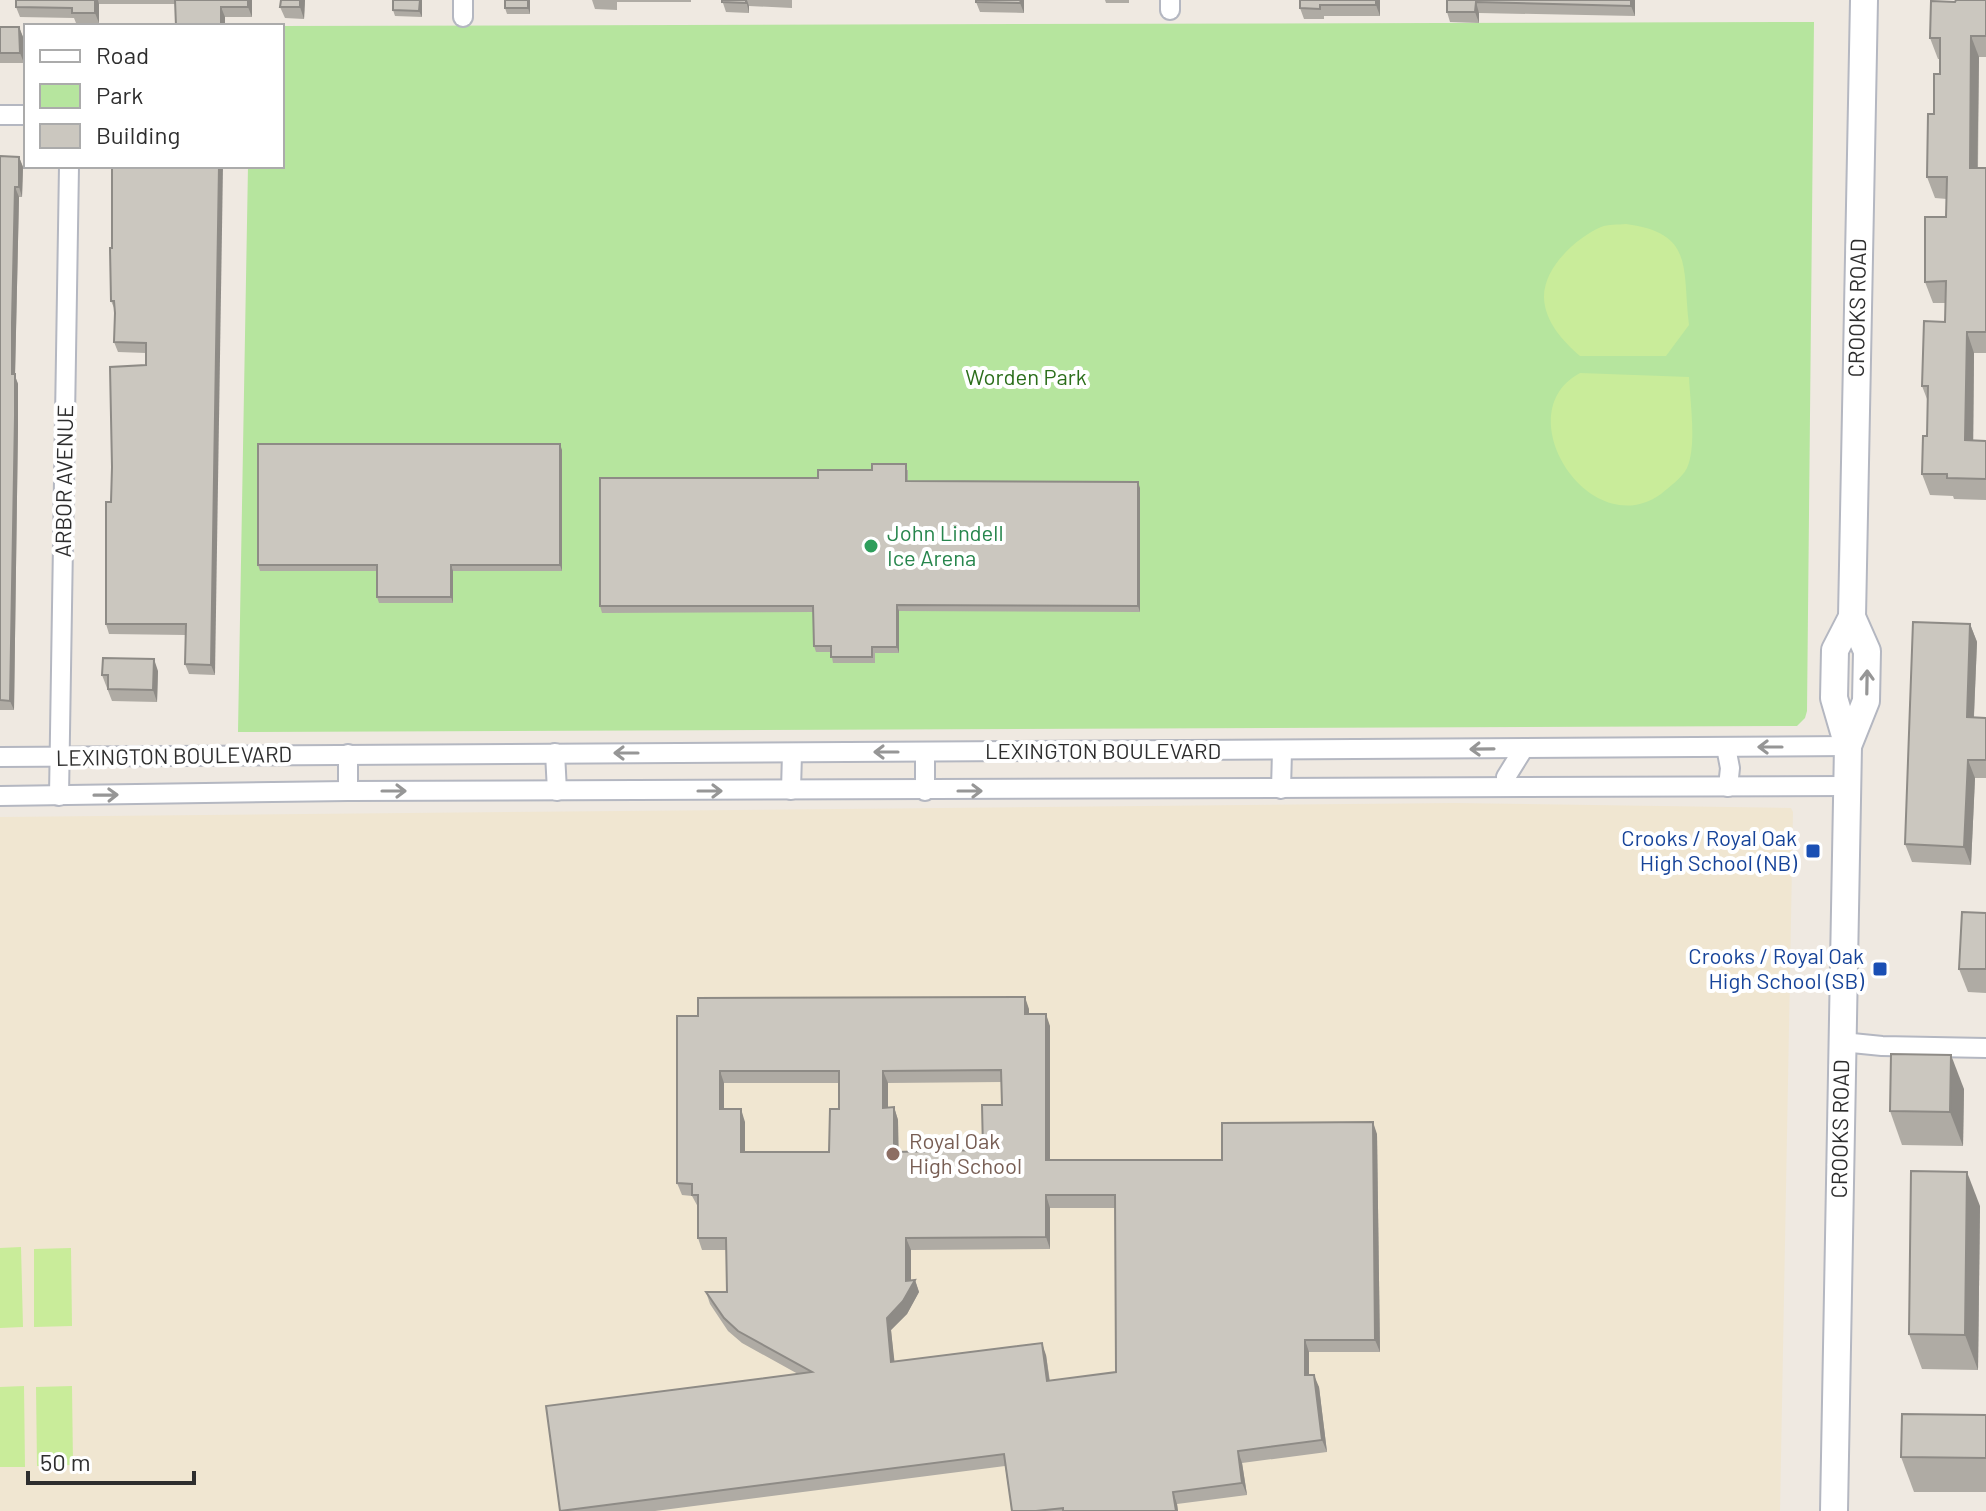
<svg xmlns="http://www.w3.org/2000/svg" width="1986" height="1511" font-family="Barlow,sans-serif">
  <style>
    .education { fill: #f0e6d1 }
    .green { fill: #b6e59e }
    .pitch { fill: #c9ec9a }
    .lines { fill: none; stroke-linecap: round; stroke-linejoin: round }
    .street-casing { stroke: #b4b7c1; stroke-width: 22 }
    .secondary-casing { stroke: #b4b7c1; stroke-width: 30 }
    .street { stroke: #fff; stroke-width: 18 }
    .secondary { stroke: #fff; stroke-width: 26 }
    .wall { fill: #afaba4; fill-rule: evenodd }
    .shaded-wall { fill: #8e8b86 }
    .building { fill: #cbc7bf; stroke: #8e8b86; stroke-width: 2; fill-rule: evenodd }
    .oneway { stroke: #969696 }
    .leisure-dot { fill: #2e9e5b; stroke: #fff; stroke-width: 3 }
    .transit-dot { fill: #1a4fb4; stroke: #fff; stroke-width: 3 }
    .education-dot { fill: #8d6e63; stroke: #fff; stroke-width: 3 }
    .labels { text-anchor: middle; stroke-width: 8; stroke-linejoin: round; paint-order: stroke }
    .street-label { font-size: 22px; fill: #2e2e2e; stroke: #fff }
    .park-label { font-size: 22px; fill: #2c6e1b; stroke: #fff }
    .leisure-label { font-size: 22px; fill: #27864d; stroke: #fff; text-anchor: start }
    .transit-label { font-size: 22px; fill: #164399; stroke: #fff; text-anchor: end }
    .education-label { font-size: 22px; fill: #785e54; stroke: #fff; text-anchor: start }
  </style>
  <rect width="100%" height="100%" fill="#efe9e1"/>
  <polygon class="education" points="1455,803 1791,808 1793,812 1780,1511 0,1511 0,817"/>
  <polygon class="green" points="1814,22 1807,711 1805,718 1797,726 238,732 248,166 282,166 282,26"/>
  <g class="pitch">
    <path d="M1626,224C1695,233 1682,268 1689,325L1666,356H1580C1563,341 1545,322 1544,298C1543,268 1576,238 1601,227C1608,224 1618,225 1626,224Z"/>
    <path d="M1580,373L1689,377C1690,402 1697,445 1687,468C1682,478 1669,487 1661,494C1590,545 1505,413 1580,373Z"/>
    <polygon points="21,1247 23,1327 0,1328 0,1248"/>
    <polygon points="71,1248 72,1326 34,1327 34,1249"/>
    <polygon points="24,1386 25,1467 0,1467 0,1387"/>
    <polygon points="72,1386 73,1465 37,1466 36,1387"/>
  </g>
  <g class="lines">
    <g class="street-casing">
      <g id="street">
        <polyline points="1170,10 1170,0"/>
        <polyline points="463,17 463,0"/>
        <polyline points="0,115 26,115"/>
        <polyline points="1726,747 1730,768 1728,787"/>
        <polyline points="555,753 557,791"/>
        <polyline points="0,757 1848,746"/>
        <polyline points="1506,787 1506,777 1524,748"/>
        <polyline points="1281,789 1282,751"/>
        <polyline points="791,790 792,753"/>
        <polyline points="348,791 348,754"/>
        <polyline points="925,791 925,752"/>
        <polyline points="0,796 348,791 1847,786"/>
        <polyline points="59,796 69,166"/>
        <polyline points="1842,1042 1882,1046 1986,1048"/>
      </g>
    </g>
    <g class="secondary-casing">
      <g id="secondary">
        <polyline points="1848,746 1866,701 1867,651 1852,617"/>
        <polyline points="1834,1511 1848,746 1834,698 1835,650 1852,617 1864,0"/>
      </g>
    </g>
    <use href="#street" class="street"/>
    <use href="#secondary" class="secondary"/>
  </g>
  <g class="wall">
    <polygon points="16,0 252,0 252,17 225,17 225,26 176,26 176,4 99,4 99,23 76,23 74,18 20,17 16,7"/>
    <polygon points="305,0 304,19 285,18 280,7"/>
    <polygon points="422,0 422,17 395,16 393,10"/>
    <polygon points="530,0 530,14 507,14 505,8"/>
    <polygon points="592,0 691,0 691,2 617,2 617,10 595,9"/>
    <polygon points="722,0 792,0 792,8 749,6 749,13 726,12"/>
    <polygon points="1024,0 1024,13 980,12 976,2"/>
    <polygon points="1105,0 1129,0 1129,3 1106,3"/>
    <polygon points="1300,0 1380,0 1380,16 1324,16 1324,19 1304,19 1300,8"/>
    <polygon points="1447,0 1635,0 1635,16 1479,13 1479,23 1450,22 1447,12"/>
    <polygon points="1986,0 1986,57 1979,57 1978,168 1986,168 1986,353 1974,353 1973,440 1986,441 1986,500 1954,499 1953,496 1930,495 1922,474 1927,436 1927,399 1922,386 1945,322 1946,303 1933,303 1925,282 1946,217 1947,199 1935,198 1927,177 1934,114 1940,74 1940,59 1938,59 1930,38 1955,2"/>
    <polygon points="0,27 19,27 23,37 24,63 0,63"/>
    <polygon points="0,156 19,157 23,167 22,197 19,197 16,333 15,376 18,384 18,426 14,710 0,710"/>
    <polygon points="112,166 215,675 189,674 185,664 186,635 109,634 106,624 112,467 146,365 146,353 118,352 114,342 115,310 111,301"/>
    <polygon points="562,450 562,571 453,571 453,603 379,603 377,597 377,571 260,571 258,565"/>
    <polygon points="908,470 908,481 1140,488 1140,612 899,611 899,653 875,653 875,663 833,663 831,652 816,652 814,646 813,612 602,613 600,606 818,478"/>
    <polygon points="1970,624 1977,642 1974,717 1986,718 1986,778 1975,778 1971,865 1912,862 1905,844"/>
    <polygon points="158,671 157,702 112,701 102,675"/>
    <polygon points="1986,913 1986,993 1968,992 1959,969"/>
    <path d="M1029,1009V1014L1050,1026V1160H1222L1377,1134L1380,1352H1309V1375L1319,1387L1327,1452L1242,1463L1247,1495L1177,1504L1178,1511H1012L1005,1466L655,1511H561L798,1374L742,1343L728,1331L710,1304L706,1292H727L726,1250H702L698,1238V1207L692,1196L682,1195L677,1183L698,1016ZM1002,1082V1105L983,1150L898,1152V1120L894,1107L888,1108V1083ZM724,1083H839V1109L829,1152H745V1122L724,1109ZM1050,1208H1115L1116,1372L1050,1381L1046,1355L894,1362L891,1330L907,1314L919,1292L915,1280H911V1250L1050,1249Z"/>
    <polygon points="1964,1089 1963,1146 1902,1145 1890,1111"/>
    <polygon points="1980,1206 1978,1370 1922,1369 1909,1334"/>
    <polygon points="1986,1415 1986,1492 1914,1492 1901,1457"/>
  </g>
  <g class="shaded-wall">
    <polygon points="95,0 98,0 99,4 99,23 95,13"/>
    <polygon points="248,0 252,0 252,17 248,7"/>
    <polygon points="300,0 305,0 304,19 300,7"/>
    <polygon points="420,0 422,0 422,17 419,11"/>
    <polygon points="528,0 530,0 530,14 528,8"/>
    <polygon points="746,0 747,0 749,6 749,13"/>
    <polygon points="1021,0 1024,0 1024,13 1020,3"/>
    <polygon points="1376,0 1380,0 1380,16 1376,5"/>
    <polygon points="1631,0 1635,0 1635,16 1631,6"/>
    <polygon points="1476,2 1479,13 1479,23 1475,12"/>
    <polygon points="221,7 225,17 225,26 221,26"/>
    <polygon points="19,27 23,37 24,63 20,53"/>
    <polygon points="1971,36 1979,57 1977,189 1970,168"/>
    <polygon points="19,157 23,167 22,197 19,187"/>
    <polygon points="219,166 223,166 215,675 211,665"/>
    <polygon points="15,187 19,197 15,376 18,384 18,426 14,710 10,701 12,374"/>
    <polygon points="1967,332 1974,353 1973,462 1965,440"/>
    <polygon points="560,444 562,450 562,571 560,565"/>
    <polygon points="1138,482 1140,488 1140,612 1138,606"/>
    <polygon points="451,565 453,571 453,603 451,597"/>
    <polygon points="897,605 899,611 899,653 897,647"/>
    <polygon points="1970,624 1977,642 1973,735 1967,717"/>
    <polygon points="154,659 158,671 157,702 153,690"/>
    <polygon points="1968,760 1975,778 1971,865 1964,847"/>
    <polygon points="1025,997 1029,1009 1029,1026 1025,1014"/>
    <polygon points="1046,1014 1050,1026 1050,1172 1046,1160"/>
    <polygon points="1951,1055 1964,1089 1963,1146 1950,1112"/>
    <polygon points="720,1071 724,1083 724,1122 720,1109"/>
    <polygon points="883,1071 888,1083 888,1120 883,1108"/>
    <polygon points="894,1107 898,1120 899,1164 894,1152"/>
    <polygon points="741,1109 745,1122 745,1165 741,1152"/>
    <polygon points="1373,1122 1377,1134 1380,1352 1375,1340"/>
    <polygon points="1967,1172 1980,1206 1978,1370 1965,1335"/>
    <polygon points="1046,1195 1050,1208 1050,1249 1046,1237"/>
    <polygon points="906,1238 911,1250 911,1288 915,1280 919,1292 907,1314 891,1330 896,1375 891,1362 887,1318 906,1281"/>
    <polygon points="1305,1340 1309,1352 1309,1387 1305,1375"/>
    <polygon points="1042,1343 1046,1355 1051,1393 1047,1381"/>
    <polygon points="1314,1375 1319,1387 1327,1452 1322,1440"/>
    <polygon points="1238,1451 1242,1463 1247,1495 1242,1483"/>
    <polygon points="1173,1492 1177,1504 1178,1511 1176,1511"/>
  </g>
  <g class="building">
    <polygon points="16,0 95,0 95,13 72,13 72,8 16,7"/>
    <polygon points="175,0 248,0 248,7 221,7 221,26 176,26"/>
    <polygon points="281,0 300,0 300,7 280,7"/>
    <polygon points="393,0 420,0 419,11 393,10"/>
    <rect x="505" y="0" width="23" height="8"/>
    <polygon points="722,0 746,0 746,3 722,2"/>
    <polygon points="976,0 1021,0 1020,3 976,2"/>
    <polygon points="1300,0 1376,0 1376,5 1320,5 1320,9 1300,8"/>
    <polygon points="1447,0 1631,0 1631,6 1476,2 1475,12 1447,12"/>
    <polygon points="1956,0 1986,0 1986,36 1971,36 1970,168 1986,168 1986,332 1967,332 1965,440 1986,441 1986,479 1947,478 1947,474 1922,474 1923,436 1927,436 1928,386 1922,386 1924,321 1945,322 1946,281 1925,282 1925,217 1946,217 1947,177 1927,177 1928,114 1934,114 1934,74 1940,74 1940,38 1930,38 1931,1 1955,2"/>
    <polygon points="0,27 19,27 20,53 0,53"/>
    <polygon points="0,156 19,157 19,187 15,187 12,323 12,374 15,374 15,416 10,701 0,700"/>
    <polygon points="112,166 219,166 211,665 185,664 186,624 106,624 106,502 111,502 112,467 110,367 146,365 146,343 114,342 115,313 114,301 111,301 110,248 112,248"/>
    <polygon points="258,444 560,444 560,565 451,565 451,597 377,597 377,565 258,565"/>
    <polygon points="872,464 906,464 906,481 1138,482 1138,606 897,605 897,647 872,647 872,657 831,657 831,646 814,646 813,606 600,606 600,478 818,478 818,470 872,470"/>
    <polygon points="1913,622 1970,624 1967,717 1986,718 1986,760 1968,760 1964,847 1905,844"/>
    <polygon points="103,658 154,659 153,690 108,689 108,675 102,675"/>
    <polygon points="1962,912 1986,913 1986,969 1959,969"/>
    <path d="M1025,997V1014H1046V1160H1222V1123L1373,1122L1375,1340H1305V1375H1314L1322,1440L1238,1451L1242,1483L1173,1492L1176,1511H1063V1508L1036,1511H1012L1004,1454L560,1511L546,1406L812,1372L738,1331L724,1318L706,1292H727L726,1238H698V1195H692V1184L677,1183V1016H698V998ZM1001,1070L1002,1105H982L983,1150L894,1152V1107L883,1108V1071ZM720,1071H839V1109H830L829,1152H741V1109H720ZM1046,1195H1115L1116,1372L1047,1381L1042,1343L891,1362L887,1318L903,1301L915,1280L906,1281V1238L1046,1237Z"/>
    <polygon points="1891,1054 1951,1055 1950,1112 1890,1111"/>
    <polygon points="1911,1171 1967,1172 1965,1335 1909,1334"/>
    <polygon points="1902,1414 1986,1415 1986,1458 1901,1457"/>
  </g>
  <defs><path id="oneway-shaft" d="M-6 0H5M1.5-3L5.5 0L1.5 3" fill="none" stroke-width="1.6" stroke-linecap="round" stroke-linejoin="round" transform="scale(2)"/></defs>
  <g class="oneway">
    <use href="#oneway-shaft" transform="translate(1867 682) rotate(-89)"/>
    <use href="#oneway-shaft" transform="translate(1770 747) rotate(180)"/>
    <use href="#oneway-shaft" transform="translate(1482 749) rotate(179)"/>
    <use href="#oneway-shaft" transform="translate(886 752) rotate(180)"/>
    <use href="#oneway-shaft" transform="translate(626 753) rotate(180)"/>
    <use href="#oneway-shaft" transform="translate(394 791)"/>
    <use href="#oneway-shaft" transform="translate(710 791)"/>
    <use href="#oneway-shaft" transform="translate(970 791)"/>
    <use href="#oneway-shaft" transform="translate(106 795) rotate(-1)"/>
  </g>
  <circle class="leisure-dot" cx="871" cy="546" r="8"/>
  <g class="transit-dot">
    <rect x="1805" y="843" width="16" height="16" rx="4"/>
    <rect x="1872" y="961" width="16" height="16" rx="4"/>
  </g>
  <circle class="education-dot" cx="893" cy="1154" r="8"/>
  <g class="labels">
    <g class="street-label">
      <text transform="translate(1857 308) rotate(-89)" y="8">CROOKS ROAD</text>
      <text transform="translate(64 481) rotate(-89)" y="8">ARBOR AVENUE</text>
      <text x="1103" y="759">LEXINGTON BOULEVARD</text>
      <text transform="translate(174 756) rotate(-1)" y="8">LEXINGTON BOULEVARD</text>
      <text transform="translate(1840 1129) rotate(-89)" y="8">CROOKS ROAD</text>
    </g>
    <g class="park-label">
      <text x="1026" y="385">Worden Park</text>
    </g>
    <g class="leisure-label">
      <text x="887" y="541">John Lindell<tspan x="887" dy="25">Ice Arena</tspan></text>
    </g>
    <g class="transit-label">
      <text x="1797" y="846">Crooks / Royal Oak<tspan x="1797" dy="25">High School (NB)</tspan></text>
      <text x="1864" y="964">Crooks / Royal Oak<tspan x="1864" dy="25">High School (SB)</tspan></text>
    </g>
    <g class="education-label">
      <text x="909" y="1149">Royal Oak<tspan x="909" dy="25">High School</tspan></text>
    </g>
  </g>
  <rect x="24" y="24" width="260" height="144" fill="#ffffff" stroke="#ababab" stroke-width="2"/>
  <rect x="40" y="50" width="40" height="12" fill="#ffffff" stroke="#ababab" stroke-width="2"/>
  <text x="96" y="64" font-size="24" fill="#2e2e2e">Road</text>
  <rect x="40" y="84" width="40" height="24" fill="#b6e59e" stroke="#ababab" stroke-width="2"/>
  <text x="96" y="104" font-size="24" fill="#2e2e2e">Park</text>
  <rect x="40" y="124" width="40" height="24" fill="#cbc7bf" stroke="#ababab" stroke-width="2"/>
  <text x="96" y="144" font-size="24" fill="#2e2e2e">Building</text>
  <path d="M28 1471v12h166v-12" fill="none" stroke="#2e2e2e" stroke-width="4"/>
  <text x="40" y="1471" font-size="24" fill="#2e2e2e" stroke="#ffffff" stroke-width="6" paint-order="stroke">50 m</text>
</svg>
